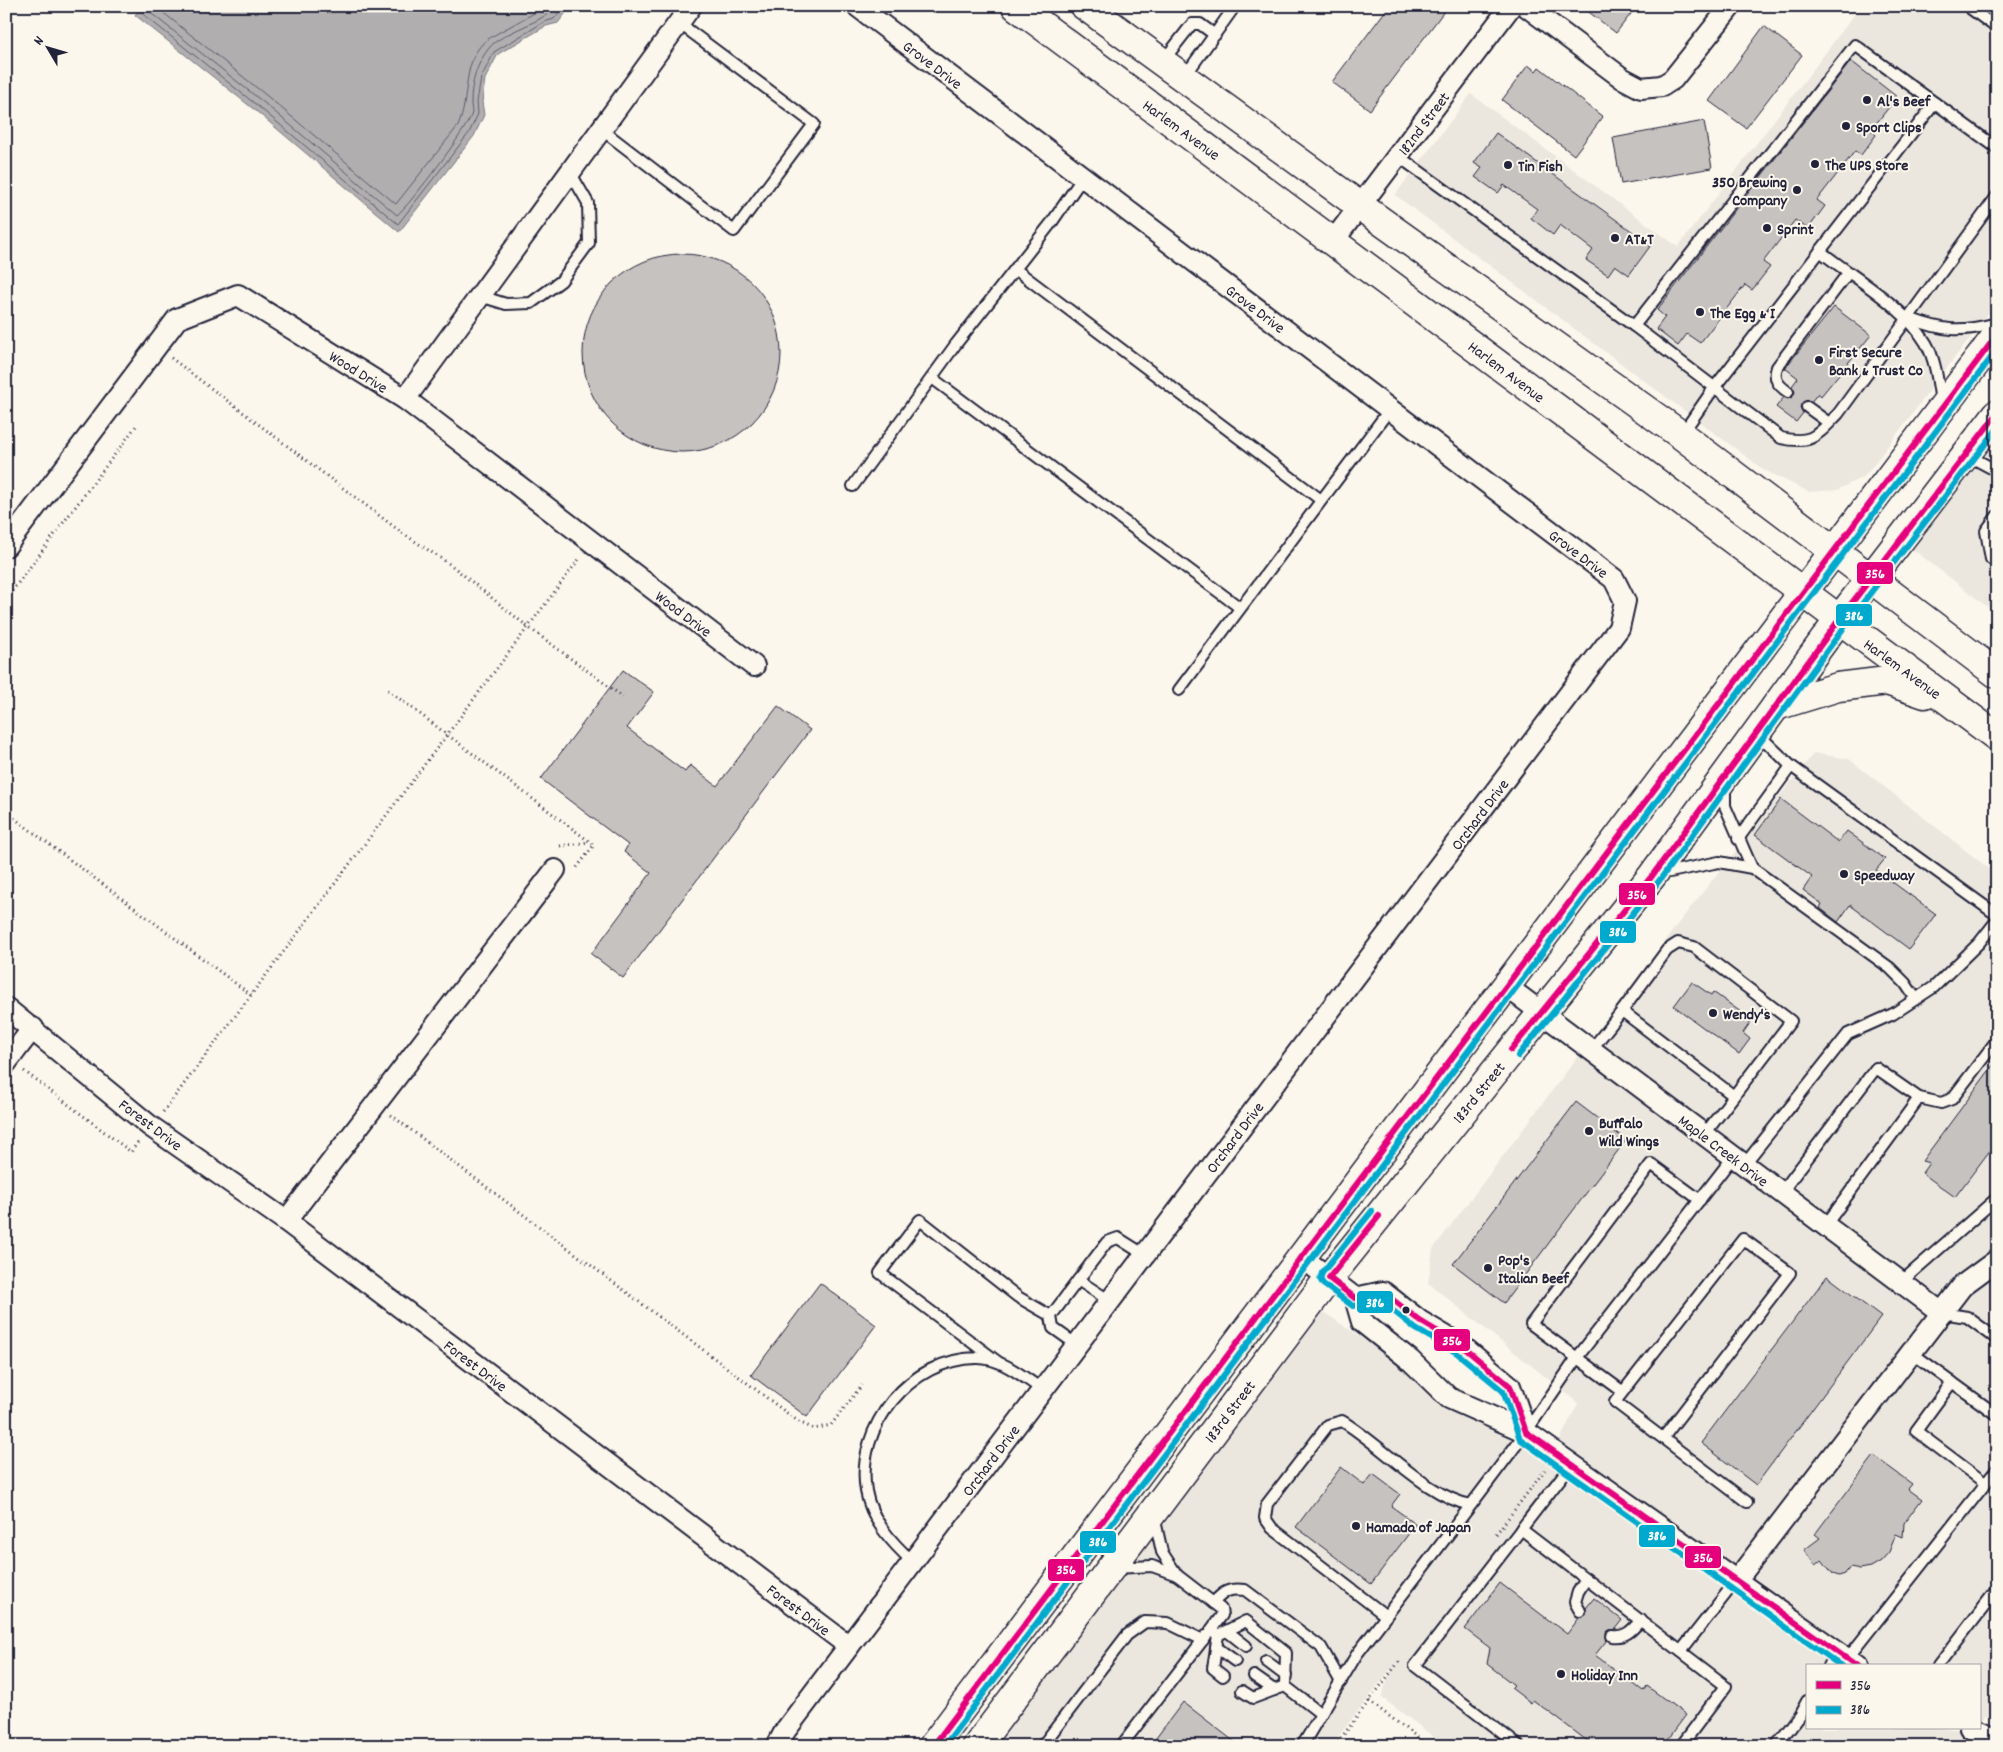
<svg xmlns="http://www.w3.org/2000/svg" width="2003" height="1752" font-family="Dekko,sans-serif">
  <style>
    .built { fill: #ebe7df; fill-rule: evenodd }
    .water { fill: #b1aeb0; stroke: #787681 }
    .lines { fill: none; stroke-linecap: round; stroke-linejoin: round }
    .shore { stroke: #5b5a6a; stroke-width: 1 }
    .building { fill: #c6c2c0; stroke: #22223b }
    .lane-casing { stroke: #22223b; stroke-width: 14 }
    .street-casing { stroke: #22223b; stroke-width: 24 }
    .secondary-casing { stroke: #22223b; stroke-width: 31 }
    .primary-casing { stroke: #22223b; stroke-width: 31 }
    .path { stroke: #22223b; stroke-width: 3; stroke-dasharray: 1 4; stroke-linecap: butt }
    .lane { stroke: #fbf7ec; stroke-width: 10 }
    .street { stroke: #fbf7ec; stroke-width: 20 }
    .secondary { stroke: #fbf7ec; stroke-width: 28 }
    .primary { stroke: #fbf7ec; stroke-width: 28 }
    .bus-1-casing { stroke: #fbf7ec; stroke-width: 10 }
    .bus-2-casing { stroke: #fbf7ec; stroke-width: 10 }
    .bus-1 { stroke: #e5007d; stroke-width: 6 }
    .bus-2 { stroke: #00a9ce; stroke-width: 6 }
    .poi-dot { fill: #22223b; stroke: #fbf7ec; stroke-width: 2 }
    .labels { text-anchor: middle; stroke-width: 4; stroke-linejoin: round; paint-order: stroke }
    .street-label { font-size: 16px; fill: #22223b; stroke: #fbf7ec }
    .poi-label { font-size: 16px; font-weight: bold; fill: #22223b; stroke: #fbf7ec; text-anchor: start }
    .line-badge { stroke: #fbf7ec; stroke-width: 2 }
    .badge-label { font-size: 14px; text-anchor: middle; font-weight: bold; fill: #fff }
  </style>
  <rect width="100%" height="100%" fill="#fbf7ec"/>
  <filter id="ink" filterUnits="userSpaceOnUse"><feTurbulence type="fractalNoise" baseFrequency=".02" numOctaves="2"/><feDisplacementMap in="SourceGraphic" scale="10" xChannelSelector="R" yChannelSelector="G"/><feConvolveMatrix kernelMatrix="1 2 1 2 8 2 1 2 1" color-interpolation-filters="sRGB"/></filter>
  <g filter="url(#ink)">
    <g class="built">
      <polygon points="1861,6 1997,6 1997,302 1865,476 1837,490 1809,492 1764,470 1395,195 1471,94 1678,247"/>
      <polygon points="1997,432 1997,614 1907,545"/>
      <path d="M1814,753L1849,759L1997,875V1718L1985,1715L1975,1746H1446L1381,1697L1392,1667L1331,1746H994L1322,1311L1548,1464L1578,1403L1428,1283L1433,1249L1683,917ZM1807,1666H1979V1728H1807Z"/>
    </g>
    <polygon class="water" points="142,6 571,6 558,23 546,26 498,54 485,79 482,102 484,115 474,136 399,232 256,111 135,15"/>
    <g class="lines">
      <g class="shore">
        <polyline points="145,6 144,15 259,107 398,224 469,133 478,114 477,102 481,78 494,52 544,22 554,19 564,6"/>
        <path d="M151,6L152,14L263,102L397,215C409,206 469,127 472,113C472,110 471,106 471,102C471,83 477,63 489,48C503,31 543,23 557,6"/>
        <path d="M159,6L160,10L267,96L396,204L458,126C471,98 460,59 489,38L547,6"/>
      </g>
    </g>
    <g class="building">
      <polygon points="1389,6 1448,6 1370,110 1332,82"/>
      <polygon points="1581,6 1637,6 1616,33"/>
      <polygon points="1764,26 1802,55 1746,128 1709,101"/>
      <polygon points="1851,61 1897,97 1871,130 1876,135 1861,155 1855,151 1817,200 1825,206 1808,229 1795,220 1763,262 1770,267 1752,290 1745,285 1700,343 1687,334 1678,346 1656,329 1665,317 1657,310"/>
      <polygon points="1528,65 1536,71 1539,67 1603,117 1574,155 1502,100"/>
      <polygon points="1704,121 1712,168 1621,184 1613,138"/>
      <polygon points="1496,133 1651,245 1629,275 1615,265 1608,275 1586,260 1593,250 1560,225 1553,235 1531,218 1537,209 1504,185 1498,193 1475,177 1482,168 1474,163"/>
      <circle cx="682" cy="353" r="99"/>
      <polygon points="1834,307 1871,335 1821,396 1818,393 1811,402 1807,400 1802,403 1800,407 1803,413 1796,422 1776,407 1784,397 1788,399 1793,396 1795,392 1792,386 1798,378 1785,368"/>
      <polygon points="623,670 654,692 627,728 685,772 690,765 717,786 778,706 810,730 623,978 591,954 651,873 624,852 628,845 541,779"/>
      <polygon points="1781,799 1838,842 1847,831 1885,859 1876,870 1936,914 1909,949 1850,905 1838,922 1820,908 1822,904 1803,890 1812,877 1755,835"/>
      <polygon points="1692,982 1711,995 1713,992 1752,1020 1743,1033 1750,1039 1739,1054 1674,1006"/>
      <polygon points="1997,1060 1997,1141 1955,1197 1922,1173 1929,1163 1922,1161"/>
      <polygon points="1576,1102 1626,1140 1504,1303 1453,1264"/>
      <polygon points="1827,1276 1881,1317 1756,1485 1701,1443"/>
      <polygon points="820,1283 876,1325 807,1417 751,1375"/>
      <polygon points="1874,1456 1912,1484 1908,1489 1922,1499 1904,1523 1903,1537 1896,1534 1889,1552 1881,1561 1871,1567 1860,1569 1850,1567 1845,1574 1839,1576 1833,1574 1822,1560 1815,1565 1804,1550 1820,1538 1815,1534"/>
      <polygon points="1341,1467 1364,1485 1373,1474 1400,1494 1391,1506 1416,1524 1371,1584 1296,1527"/>
      <polygon points="1500,1583 1567,1634 1579,1618 1586,1615 1586,1608 1594,1598 1622,1620 1615,1629 1607,1632 1607,1640 1595,1655 1643,1691 1647,1686 1686,1715 1663,1746 1594,1746 1533,1700 1531,1703 1511,1688 1514,1685 1487,1664 1490,1648 1465,1629"/>
      <polygon points="1183,1702 1240,1746 1150,1746"/>
    </g>
    <g class="lines">
      <g class="lane-casing">
        <g id="lane">
          <polyline points="1967,6 1997,28"/>
          <polyline points="1163,61 1192,24 1200,24 1215,35"/>
          <polyline points="1185,76 1235,6"/>
          <polyline points="1935,103 1997,148"/>
          <polyline points="601,129 734,231 814,124 679,23"/>
          <polyline points="1398,156 1634,326 1855,45 1935,103 1714,388 1682,434"/>
          <path d="M1820,251C1854,278 1904,306 1926,343C1936,361 1938,383 1941,402"/>
          <polyline points="1015,269 1321,500"/>
          <polyline points="480,296 506,304 531,303 561,281 589,243 588,203 570,172"/>
          <path d="M1908,318C1943,331 1960,333 1997,323"/>
          <path d="M1634,326L1781,438C1813,445 1817,435 1838,414L1997,196"/>
          <polyline points="932,378 1239,607"/>
          <path d="M1788,392C1778,385 1773,379 1777,367L1848,273"/>
          <polyline points="1807,407 1829,423"/>
          <polyline points="1967,455 1997,471"/>
          <polyline points="853,486 956,344 1052,222 1083,177"/>
          <polyline points="1997,516 1986,531 1991,559 1997,563"/>
          <polyline points="1179,690 1390,409"/>
          <polyline points="1757,733 1791,766 1997,915"/>
          <polyline points="1725,788 1725,806 1752,868"/>
          <polyline points="1738,839 1791,766"/>
          <polyline points="1660,874 1719,862 1752,868 1890,968 1905,983 1916,999"/>
          <polyline points="1591,1050 1622,1011"/>
          <polyline points="1919,1098 1941,1103 1952,1099 1997,1040"/>
          <polyline points="1704,1135 1791,1021 1694,947 1678,943 1667,950 1622,1011 1734,1096"/>
          <polyline points="1744,1165 1848,1034 1893,1014 1934,987 1979,943 1997,920"/>
          <polyline points="1781,1193 1876,1068 1919,1098 1825,1226"/>
          <polyline points="1078,1280 1110,1301"/>
          <polyline points="1901,1282 1997,1198"/>
          <polyline points="1942,1313 1967,1317 1997,1339"/>
          <polyline points="1077,1345 1053,1328 1051,1316 1107,1242 1118,1238 1145,1255"/>
          <polyline points="1912,1353 1997,1415"/>
          <polyline points="998,1362 880,1273 920,1220 1018,1297 1051,1316"/>
          <polyline points="1952,1382 1916,1431 1985,1483"/>
          <polyline points="1622,1391 1531,1324 1651,1164 1700,1200"/>
          <polyline points="1663,1438 1790,1273 1743,1239 1615,1402 1747,1502"/>
          <path d="M1471,1505L1386,1616L1272,1528L1265,1518L1267,1504L1328,1425L1342,1421C1381,1444 1427,1497 1471,1505L1526,1432L1576,1359L1733,1157"/>
          <polyline points="1154,1516 1162,1552 1177,1575"/>
          <polyline points="1521,1529 1726,1686 1681,1746"/>
          <path d="M913,1562C892,1543 871,1520 866,1491C855,1426 911,1359 976,1358C1001,1357 1023,1377 1043,1390"/>
          <polyline points="1116,1568 1152,1566 1177,1575 1221,1609 1222,1615 1211,1630 1218,1635"/>
          <path d="M1213,1603C1224,1591 1229,1588 1245,1590L1321,1647L1341,1682"/>
          <polyline points="1580,1611 1575,1602 1578,1592 1586,1579"/>
          <polyline points="1227,1631 1246,1646"/>
          <polyline points="1218,1635 1246,1621 1286,1653 1285,1686"/>
          <polyline points="1218,1635 1213,1668 1223,1676"/>
          <path d="M1612,1636C1626,1638 1632,1630 1641,1620"/>
          <polyline points="1216,1647 1235,1661"/>
          <polyline points="1681,1651 1736,1581"/>
          <polyline points="1847,1659 1997,1469"/>
          <polyline points="1266,1661 1286,1676"/>
          <polyline points="1828,1666 1837,1652"/>
          <polyline points="1938,1666 1997,1589"/>
          <polyline points="1254,1676 1274,1690"/>
          <polyline points="1285,1686 1321,1714"/>
          <polyline points="1242,1691 1253,1698 1285,1686"/>
          <polyline points="1042,1746 1127,1635 1145,1622 1168,1623 1203,1640"/>
          <polyline points="1121,1746 1206,1636"/>
          <polyline points="1302,1746 1357,1654 1386,1616"/>
          <polyline points="1519,1746 1415,1666 1571,1465"/>
          <polyline points="1776,1746 1799,1716 1807,1701"/>
        </g>
      </g>
      <g class="street-casing">
        <g id="street">
          <polyline points="1526,6 1622,78 1641,88 1662,86 1673,79 1731,6"/>
          <polyline points="1334,240 1511,6"/>
          <polyline points="405,399 691,6"/>
          <polyline points="6,546 177,319 238,295 405,399 754,666"/>
          <polyline points="1506,986 1942,1313"/>
          <polyline points="6,1008 150,1126 286,1221 849,1646 785,1731 777,1746"/>
          <polyline points="6,1063 33,1028"/>
          <polyline points="286,1221 555,870"/>
          <polyline points="1300,1256 1355,1298 1362,1322 1410,1360 1449,1398 1526,1432 1857,1666"/>
          <polyline points="1355,1298 1383,1292 1420,1321 1462,1346 1510,1386 1526,1432"/>
          <polyline points="1736,1581 1963,1285 1997,1260"/>
          <polyline points="849,1646 1619,628 1625,601 1614,579 857,6"/>
          <polyline points="1970,1728 1997,1740"/>
        </g>
      </g>
      <g class="secondary-casing">
        <g id="secondary">
          <polyline points="933,1746 1997,335"/>
          <polyline points="977,1746 1329,1278 1652,876 1838,621 1997,414"/>
        </g>
      </g>
      <g class="primary-casing">
        <g id="primary">
          <path d="M1016,6C1344,249 1670,493 1997,737"/>
          <polyline points="1085,6 1360,206 1681,435 1997,674"/>
          <polyline points="1776,706 1838,687 1887,681 1925,694"/>
        </g>
      </g>
      <g class="path">
        <polyline points="171,358 401,532 451,565 528,627 623,697"/>
        <polyline points="6,599 136,426"/>
        <polyline points="388,690 594,845 575,870"/>
        <polyline points="6,812 251,995"/>
        <polyline points="560,846 589,842"/>
        <polyline points="24,1071 131,1152 138,1142"/>
        <polyline points="163,1112 580,558"/>
        <polyline points="391,1115 799,1422 814,1429 831,1425 862,1385"/>
        <polyline points="1496,1534 1545,1470"/>
        <polyline points="1369,1701 1429,1746"/>
        <polyline points="1335,1746 1401,1659"/>
      </g>
      <use href="#lane" class="lane"/>
      <use href="#street" class="street"/>
      <use href="#secondary" class="secondary"/>
      <use href="#primary" class="primary"/>
      <g class="bus-1-casing">
        <g id="bus-1">
          <polyline points="1511,1050 1652,876 1838,621 1997,414"/>
          <polyline points="1379,1216 1329,1278 1355,1298 1383,1292 1420,1321 1462,1346 1510,1386 1526,1432 1857,1666"/>
          <polyline points="933,1746 1997,335"/>
        </g>
      </g>
      <g class="bus-2-casing">
        <g id="bus-2">
          <polyline points="1518,1056 1659,881 1845,626 1997,429"/>
          <polyline points="1372,1211 1322,1273 1320,1279 1323,1284 1353,1306 1381,1301 1416,1329 1457,1353 1503,1391 1520,1439 1841,1666"/>
          <polyline points="944,1746 1997,350"/>
        </g>
      </g>
      <use href="#bus-1" class="bus-1"/>
      <use href="#bus-2" class="bus-2"/>
    </g>
  </g>
  <g class="poi-dot">
    <circle cx="1867" cy="100" r="5"/>
    <circle cx="1846" cy="126" r="5"/>
    <circle cx="1815" cy="164" r="5"/>
    <circle cx="1508" cy="165" r="5"/>
    <circle cx="1797" cy="190" r="5"/>
    <circle cx="1767" cy="228" r="5"/>
    <circle cx="1615" cy="238" r="5"/>
    <circle cx="1700" cy="312" r="5"/>
    <circle cx="1819" cy="360" r="5"/>
    <circle cx="1844" cy="874" r="5"/>
    <circle cx="1713" cy="1013" r="5"/>
    <circle cx="1589" cy="1131" r="5"/>
    <circle cx="1488" cy="1268" r="5"/>
    <circle cx="1406" cy="1310" r="4.5"/>
    <circle cx="1356" cy="1526" r="5"/>
    <circle cx="1561" cy="1674" r="5"/>
  </g>
  <g class="labels">
    <g class="street-label">
      <text transform="translate(933 64) rotate(37)" y="6">Grove Drive</text>
      <text transform="translate(1423 123) rotate(-53)" y="6">182nd Street</text>
      <text transform="translate(1182 129) rotate(36)" y="6">Harlem Avenue</text>
      <text transform="translate(1256 308) rotate(37)" y="6">Grove Drive</text>
      <text transform="translate(359 371) rotate(32)" y="6">Wood Drive</text>
      <text transform="translate(1507 371) rotate(37)" y="6">Harlem Avenue</text>
      <text transform="translate(1579 553) rotate(37)" y="6">Grove Drive</text>
      <text transform="translate(684 613) rotate(37)" y="6">Wood Drive</text>
      <text transform="translate(1903 668) rotate(36)" y="6">Harlem Avenue</text>
      <text transform="translate(1479 814) rotate(-53)" y="6">Orchard Drive</text>
      <text transform="translate(1478 1092) rotate(-51)" y="6">183rd Street</text>
      <text transform="translate(151 1124) rotate(37)" y="6">Forest Drive</text>
      <text transform="translate(1234 1137) rotate(-53)" y="6">Orchard Drive</text>
      <text transform="translate(1724 1150) rotate(37)" y="6">Maple Creek Drive</text>
      <text transform="translate(476 1365) rotate(37)" y="6">Forest Drive</text>
      <text transform="translate(1229 1411) rotate(-53)" y="6">183rd Street</text>
      <text transform="translate(990 1460) rotate(-53)" y="6">Orchard Drive</text>
      <text transform="translate(799 1609) rotate(37)" y="6">Forest Drive</text>
    </g>
    <g class="poi-label">
      <text x="1877" y="106">Al's Beef</text>
      <text x="1856" y="132">Sport Clips</text>
      <text x="1825" y="170">The UPS Store</text>
      <text x="1518" y="171">Tin Fish</text>
      <text x="1787" y="187" text-anchor="end">350 Brewing<tspan x="1787" dy="18">Company</tspan></text>
      <text x="1777" y="234">Sprint</text>
      <text x="1625" y="244">AT&amp;T</text>
      <text x="1710" y="318">The Egg &amp; I</text>
      <text x="1829" y="357">First Secure<tspan x="1829" dy="18">Bank &amp; Trust Co</tspan></text>
      <text x="1854" y="880">Speedway</text>
      <text x="1723" y="1019">Wendy's</text>
      <text x="1599" y="1128">Buffalo<tspan x="1599" dy="18">Wild Wings</tspan></text>
      <text x="1498" y="1265">Pop's<tspan x="1498" dy="18">Italian Beef</tspan></text>
      <text x="1366" y="1532">Hamada of Japan</text>
      <text x="1571" y="1680">Holiday Inn</text>
    </g>
  </g>
  <g class="line-badge">
    <rect x="1856" y="561" width="38" height="24" rx="5" fill="#e5007d"/>
    <rect x="1835" y="603" width="38" height="24" rx="5" fill="#00a9ce"/>
    <rect x="1618" y="882" width="38" height="24" rx="5" fill="#e5007d"/>
    <rect x="1599" y="920" width="38" height="24" rx="5" fill="#00a9ce"/>
    <rect x="1356" y="1290" width="38" height="24" rx="5" fill="#00a9ce"/>
    <rect x="1433" y="1328" width="38" height="24" rx="5" fill="#e5007d"/>
    <rect x="1638" y="1524" width="38" height="24" rx="5" fill="#00a9ce"/>
    <rect x="1079" y="1530" width="38" height="24" rx="5" fill="#00a9ce"/>
    <rect x="1684" y="1545" width="38" height="24" rx="5" fill="#e5007d"/>
    <rect x="1047" y="1558" width="38" height="24" rx="5" fill="#e5007d"/>
  </g>
  <g class="badge-label">
    <text x="1875" y="578">356</text>
    <text x="1854" y="620">386</text>
    <text x="1637" y="899">356</text>
    <text x="1618" y="936">386</text>
    <text x="1375" y="1307">386</text>
    <text x="1452" y="1345">356</text>
    <text x="1657" y="1540">386</text>
    <text x="1098" y="1546">386</text>
    <text x="1703" y="1562">356</text>
    <text x="1066" y="1574">356</text>
  </g>
  <rect width="2003" height="1752" fill="none" stroke="#fbf7ec" stroke-width="25"/>
  <rect x="12" y="12" width="1978" height="1727" fill="none" stroke="#22223b" stroke-width="2" filter="url(#ink)"/>
  <rect x="1806" y="1664" width="175" height="65" fill="#fbf7ec" stroke="#a4a2a5"/>
  <rect x="1816" y="1681" width="25" height="8" fill="#e5007d" stroke="#a4a2a5"/>
  <text x="1850" y="1690" font-size="15" fill="#22223b">356</text>
  <rect x="1816" y="1706" width="25" height="8" fill="#00a9ce" stroke="#a4a2a5"/>
  <text x="1850" y="1714" font-size="15" fill="#22223b">386</text>
  <g transform="translate(48 48) rotate(308)" stroke="#fbf7ec" stroke-width="4" paint-order="stroke">
  <path d="M0-4L9 19L0 12L-9 19Z" fill="#22223b"/>
  <text y="-8" font-size="14" font-weight="bold" text-anchor="middle" fill="#22223b">N</text>
  </g>
</svg>
